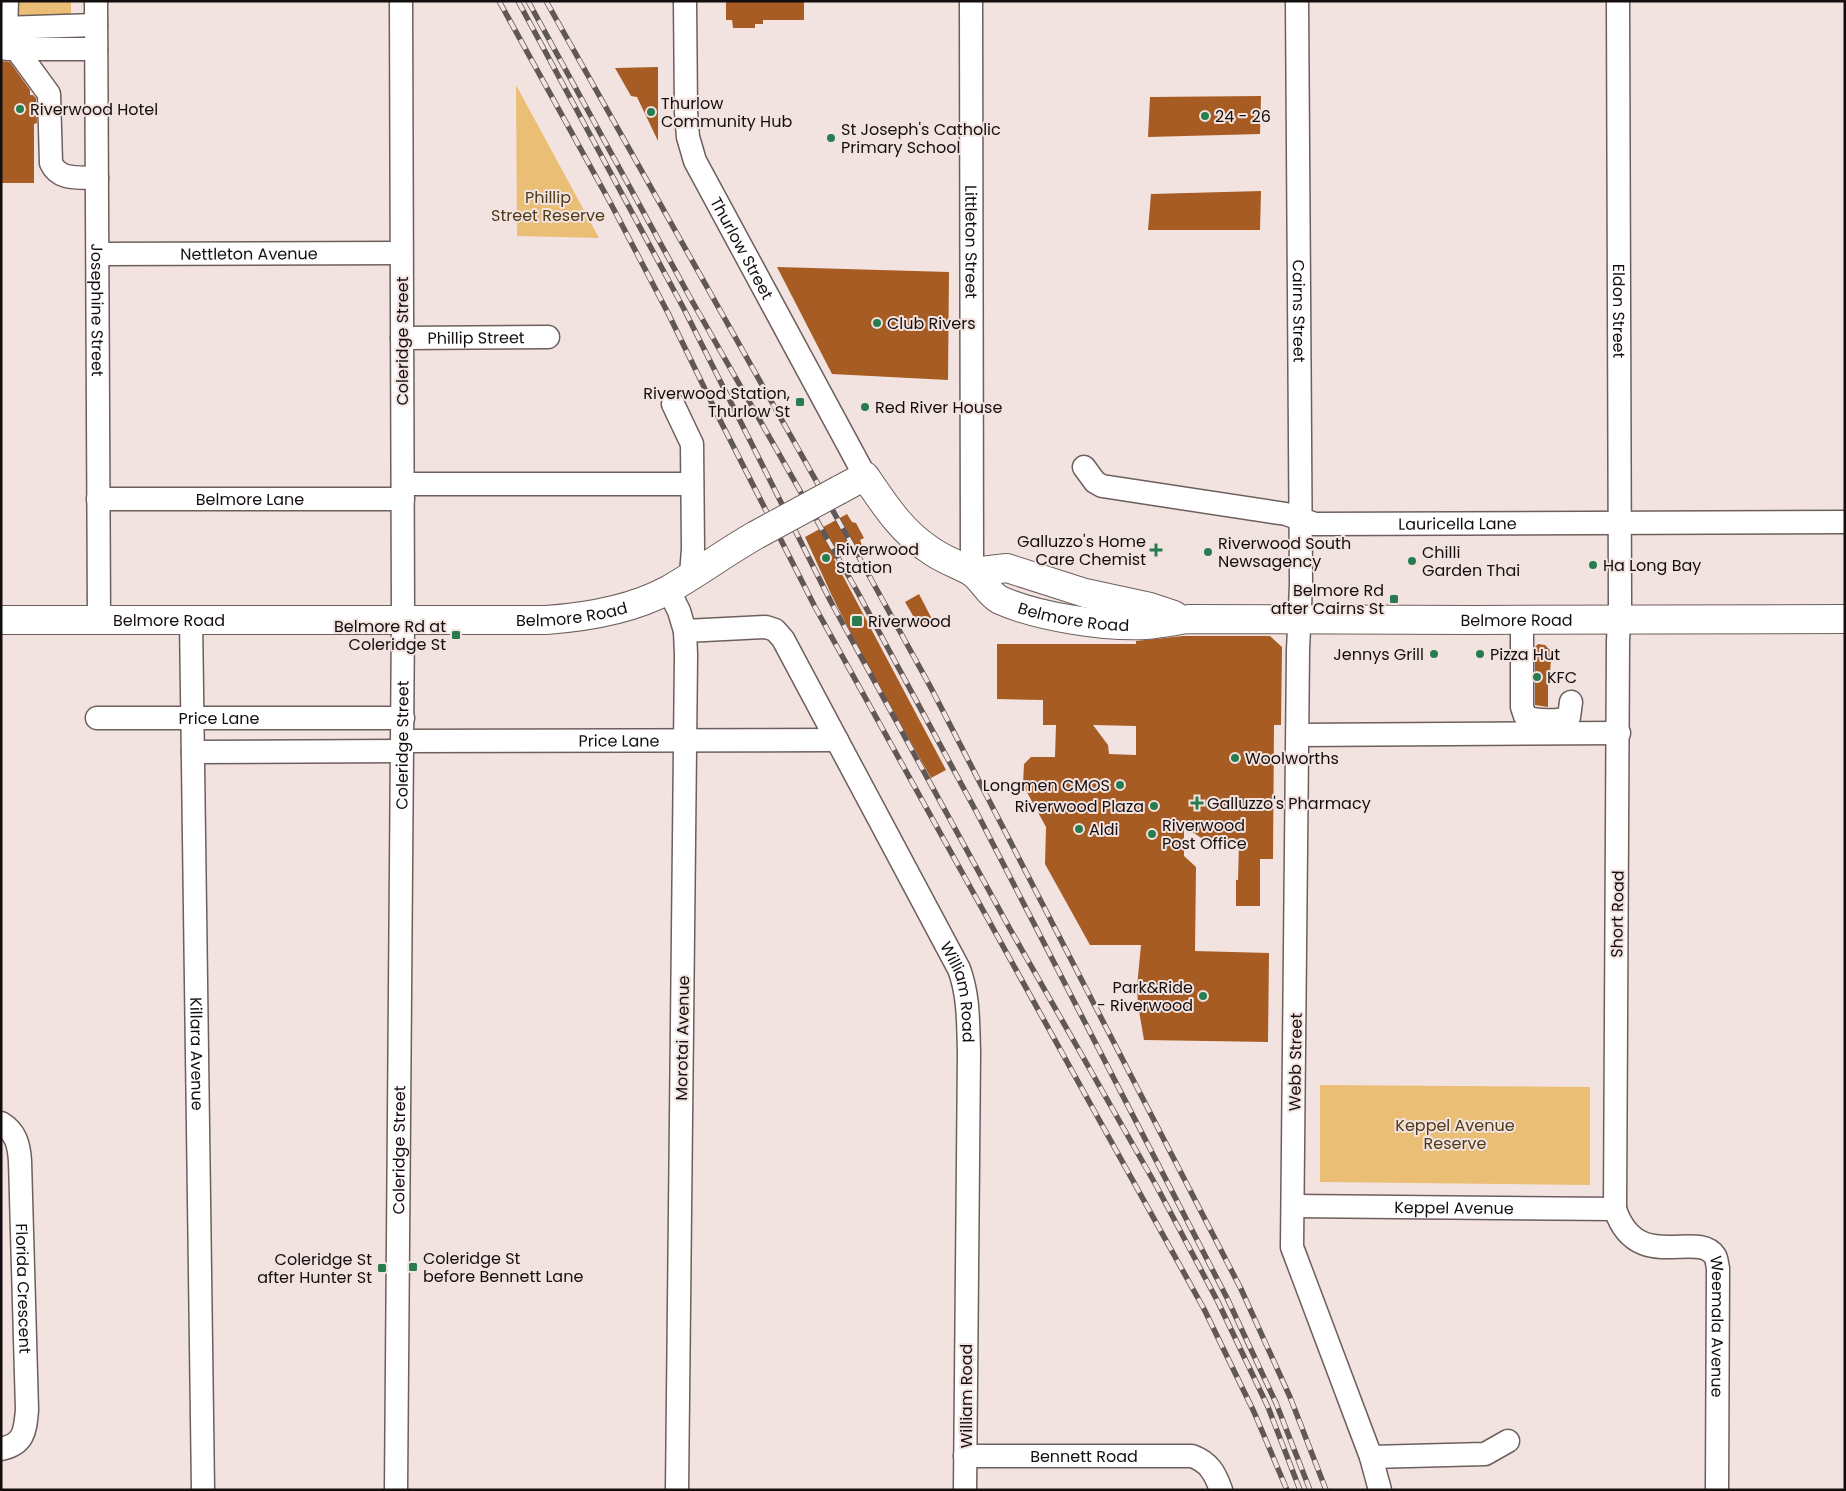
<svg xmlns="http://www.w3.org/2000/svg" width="1846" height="1491" font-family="Poppins,sans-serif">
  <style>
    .green { fill: #eabe75 }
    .building { fill: #a75c23; fill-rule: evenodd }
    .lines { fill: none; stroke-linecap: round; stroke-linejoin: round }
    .minor-casing { stroke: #6d5f5c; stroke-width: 25 }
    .major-casing { stroke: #6d5f5c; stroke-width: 30 }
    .minor { stroke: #fff; stroke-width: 22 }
    .major { stroke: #fff; stroke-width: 28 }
    .rail-casing { stroke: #615856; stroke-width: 5.5 }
    .rail { stroke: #f3e3e0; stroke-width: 4; stroke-dasharray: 11; stroke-linecap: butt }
    .major-bridge-casing { stroke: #6d5f5c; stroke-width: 30; stroke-linecap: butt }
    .major-bridge { stroke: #fff; stroke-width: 28 }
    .poi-dot { fill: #287d50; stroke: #f3e3e0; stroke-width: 2 }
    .labels { text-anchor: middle; stroke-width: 4; stroke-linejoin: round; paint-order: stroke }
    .poi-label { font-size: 16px; fill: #140f0e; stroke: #f3e3e0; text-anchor: start }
    .park-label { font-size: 16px; fill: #4f3a16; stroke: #f3e3e0 }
    .street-label { font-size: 16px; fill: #140f0e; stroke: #f3e3e0 }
  </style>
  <rect width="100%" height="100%" fill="#f3e3e0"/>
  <g class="green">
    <polygon points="1,1 71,1 71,36 1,37"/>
    <polygon points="516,85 599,238 517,236"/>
    <polygon points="1320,1085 1590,1087 1590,1185 1320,1182"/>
  </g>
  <g class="building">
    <polygon points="726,1 804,1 804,20 763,20 763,24 755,24 755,28 733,28 732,20 726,20"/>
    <polygon points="1,61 10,62 30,90 30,95 33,95 36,98 37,123 34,124 34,183 1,183"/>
    <polygon points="658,67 658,141 637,97 631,96 615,68"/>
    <polygon points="1261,96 1260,134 1148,137 1150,97"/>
    <polygon points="1261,191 1260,230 1148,230 1151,194"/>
    <polygon points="777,267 949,272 948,380 832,374"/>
    <polygon points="847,514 852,522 856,523 864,538 860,540 862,545 834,559 946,770 931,778 865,661 832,596 805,537"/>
    <polygon points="919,594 932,619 919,626 905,602"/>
    <path d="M1183,636H1270L1282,647L1281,725H1274L1273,859H1260V906H1236V880H1238L1239,842H1207L1184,826V856L1196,867L1195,951L1269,953L1268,1042L1144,1040L1138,1005L1137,987L1141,945H1090L1045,864L1046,827L1023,785L1024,764L1031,757H1055L1056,725H1043V700L997,699V644H1136V641ZM1093,725L1136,726V755L1109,754L1108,745Z"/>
    <polygon points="1538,644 1545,645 1551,651 1554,656 1551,660 1550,672 1548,676 1548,707 1535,705 1535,647"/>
  </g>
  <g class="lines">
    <g class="minor-casing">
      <g id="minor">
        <path id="s1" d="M96,1L99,619"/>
        <path id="s2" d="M685,1L686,112L688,137L695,161L865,476"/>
        <path id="s3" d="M971,1L972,572"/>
        <path id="s4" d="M1297,1L1301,585L1298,650L1292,1247L1371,1457L1380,1490"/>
        <path id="s5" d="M1618,1L1620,604L1618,641L1615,1209C1637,1275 1697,1229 1715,1256C1717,1259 1717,1265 1718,1268L1717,1490"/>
        <polyline points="1,28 96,25"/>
        <polyline points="6,28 7,1"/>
        <polyline points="7,49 96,49"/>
        <path d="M17,50L49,94L51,163C59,181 79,177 97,178"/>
        <path id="s6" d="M98,254L401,253"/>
        <path id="s7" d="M402,338L548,337"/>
        <polyline points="673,404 692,444 693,549 691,575"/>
        <path id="s8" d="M1084,467L1095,482L1102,486L1286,514L1315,524L1845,522"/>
        <polyline points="403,484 692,484"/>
        <path id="s9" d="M98,499H403"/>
        <polyline points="668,589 679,611 685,631 686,655 677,1490"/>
        <path id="s10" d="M191,619L203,1490"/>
        <path d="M1522,620V707L1525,716C1533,721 1562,722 1569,717L1571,702"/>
        <path id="s11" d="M685,631L766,627L775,630L783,639L959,969C969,996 968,1023 969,1052L965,1490"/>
        <path id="s12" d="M97,718H403"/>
        <polyline points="1298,735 1619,733"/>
        <path id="s13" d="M403,741L837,740"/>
        <polyline points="193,752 402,751"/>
        <path id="s14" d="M1,1123C16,1132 19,1145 20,1161L27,1410C25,1430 25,1444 1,1449"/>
        <path id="s15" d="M1293,1206L1615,1209"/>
        <path id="s16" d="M965,1456H1192C1209,1462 1215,1473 1221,1490"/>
        <polyline points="1371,1457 1485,1454 1508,1441"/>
        <path id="s17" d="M396,1490L403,619L401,1"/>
      </g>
    </g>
    <g class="major-casing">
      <g id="major">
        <path id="s18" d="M839,490L865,476C884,504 901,531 930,550C942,559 957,564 970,571C982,578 988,594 1000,600C1038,617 1105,627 1146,625C1160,624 1174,621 1188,619L1475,620L1845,619"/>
        <polyline points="972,572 1007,568 1085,593 1150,607 1174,615"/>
        <path id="s19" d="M1,620H546C588,617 631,610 668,590C698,573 726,552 756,535"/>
      </g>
    </g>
    <use href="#minor" class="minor"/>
    <use href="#major" class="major"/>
    <g class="rail-casing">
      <g id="rail">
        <polyline points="499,1 611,204 668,313 721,422 815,607 1204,1309 1254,1412 1287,1490"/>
        <polyline points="518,1 684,309 831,602 1010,929 1157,1187 1218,1302 1268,1407 1300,1490"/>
        <polyline points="528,1 692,301 857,591 977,813 1227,1298 1276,1403 1310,1490"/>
        <polyline points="546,1 855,550 930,686 1241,1289 1290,1397 1326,1490"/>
      </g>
    </g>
    <use href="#rail" class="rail"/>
    <g class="major-bridge-casing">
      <polyline id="major-bridge" points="756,535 839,490"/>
    </g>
    <use href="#major-bridge" class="major-bridge"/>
  </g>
  <g class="poi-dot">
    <circle cx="20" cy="109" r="5"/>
    <circle cx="651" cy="112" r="5"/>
    <circle cx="1205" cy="116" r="5"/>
    <circle cx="831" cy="138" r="5"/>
    <circle cx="877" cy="323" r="5"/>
    <rect x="795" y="397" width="10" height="10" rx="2.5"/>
    <circle cx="865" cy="407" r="5"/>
    <path d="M1153.5 542.5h5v5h5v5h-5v5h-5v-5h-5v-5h5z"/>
    <circle cx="1208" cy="552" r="5"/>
    <circle cx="826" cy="558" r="5"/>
    <circle cx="1412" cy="561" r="5"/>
    <circle cx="1593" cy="565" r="5"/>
    <rect x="1389" y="594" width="10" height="10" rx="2.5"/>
    <rect x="851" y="615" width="12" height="12" rx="2.5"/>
    <rect x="451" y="630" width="10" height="10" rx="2.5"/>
    <circle cx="1434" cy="654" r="5"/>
    <circle cx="1480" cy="654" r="5"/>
    <circle cx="1537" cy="677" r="5"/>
    <circle cx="1235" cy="758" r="5"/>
    <circle cx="1120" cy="785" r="5"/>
    <path d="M1194.5 795.5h5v5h5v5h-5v5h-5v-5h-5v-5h5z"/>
    <circle cx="1154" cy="806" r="5"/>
    <circle cx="1079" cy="829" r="5"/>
    <circle cx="1152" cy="834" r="5"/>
    <circle cx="1203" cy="996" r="5"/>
    <rect x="408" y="1262" width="10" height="10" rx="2.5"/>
    <rect x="377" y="1263" width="10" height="10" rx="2.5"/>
  </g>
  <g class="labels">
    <g class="poi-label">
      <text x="661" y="109">Thurlow<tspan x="661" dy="18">Community Hub</tspan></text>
      <text x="30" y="115">Riverwood Hotel</text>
      <text x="1215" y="122">24 - 26</text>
      <text x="841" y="135">St Joseph's Catholic<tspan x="841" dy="18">Primary School</tspan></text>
      <text x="887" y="329">Club Rivers</text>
      <text x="790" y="399" text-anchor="end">Riverwood Station,<tspan x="790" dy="18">Thurlow St</tspan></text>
      <text x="875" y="413">Red River House</text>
      <text x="1146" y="547" text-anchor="end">Galluzzo's Home<tspan x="1146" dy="18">Care Chemist</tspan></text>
      <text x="1218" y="549">Riverwood South<tspan x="1218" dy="18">Newsagency</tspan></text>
      <text x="836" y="555">Riverwood<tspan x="836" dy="18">Station</tspan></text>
      <text x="1422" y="558">Chilli<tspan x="1422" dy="18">Garden Thai</tspan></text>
      <text x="1603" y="571">Ha Long Bay</text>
      <text x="1384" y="596" text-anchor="end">Belmore Rd<tspan x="1384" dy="18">after Cairns St</tspan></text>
      <text x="868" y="627">Riverwood</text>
      <text x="446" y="632" text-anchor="end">Belmore Rd at<tspan x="446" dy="18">Coleridge St</tspan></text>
      <text x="1424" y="660" text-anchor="end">Jennys Grill</text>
      <text x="1490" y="660">Pizza Hut</text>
      <text x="1547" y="683">KFC</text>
      <text x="1245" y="764">Woolworths</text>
      <text x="1110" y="791" text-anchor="end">Longmen CMOS</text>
      <text x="1207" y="809">Galluzzo's Pharmacy</text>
      <text x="1144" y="812" text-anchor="end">Riverwood Plaza</text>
      <text x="1162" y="831">Riverwood<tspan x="1162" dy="18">Post Office</tspan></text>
      <text x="1089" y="835">Aldi</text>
      <text x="1193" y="993" text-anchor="end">Park&amp;Ride<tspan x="1193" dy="18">- Riverwood</tspan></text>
      <text x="423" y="1264">Coleridge St<tspan x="423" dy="18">before Bennett Lane</tspan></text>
      <text x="372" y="1265" text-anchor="end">Coleridge St<tspan x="372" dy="18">after Hunter St</tspan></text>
    </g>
    <g class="park-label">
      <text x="548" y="203">Phillip<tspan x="548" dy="18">Street Reserve</tspan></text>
      <text x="1455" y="1131">Keppel Avenue<tspan x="1455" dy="18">Reserve</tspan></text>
    </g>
    <g class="street-label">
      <text dy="6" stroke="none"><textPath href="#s3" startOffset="241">Littleton Street</textPath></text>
      <text dy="6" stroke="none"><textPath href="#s2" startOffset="260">Thurlow Street</textPath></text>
      <text dy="6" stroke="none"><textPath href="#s6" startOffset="151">Nettleton Avenue</textPath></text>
      <text dy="6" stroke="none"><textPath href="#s1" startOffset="309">Josephine Street</textPath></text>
      <text dy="6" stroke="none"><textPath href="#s4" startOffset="310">Cairns Street</textPath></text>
      <text dy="6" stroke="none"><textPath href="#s5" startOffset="310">Eldon Street</textPath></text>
      <text dy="6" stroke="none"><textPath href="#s7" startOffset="74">Phillip Street</textPath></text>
      <text transform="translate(402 341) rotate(-90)" y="6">Coleridge Street</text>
      <text dy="6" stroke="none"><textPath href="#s9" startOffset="152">Belmore Lane</textPath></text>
      <text dy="6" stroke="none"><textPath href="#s8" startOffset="386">Lauricella Lane</textPath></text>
      <text dy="6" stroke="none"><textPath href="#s19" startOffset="571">Belmore Road</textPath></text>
      <text dy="6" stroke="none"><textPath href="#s18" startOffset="292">Belmore Road</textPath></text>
      <text dy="6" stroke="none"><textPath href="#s19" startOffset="168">Belmore Road</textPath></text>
      <text dy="6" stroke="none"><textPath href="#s18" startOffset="736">Belmore Road</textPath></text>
      <text dy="6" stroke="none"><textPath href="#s12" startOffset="122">Price Lane</textPath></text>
      <text dy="6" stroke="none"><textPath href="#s13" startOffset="216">Price Lane</textPath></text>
      <text dy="6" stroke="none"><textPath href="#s17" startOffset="745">Coleridge Street</textPath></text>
      <text transform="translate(1617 914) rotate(-89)" y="6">Short Road</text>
      <text dy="6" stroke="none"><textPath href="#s11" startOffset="499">William Road</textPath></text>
      <text transform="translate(682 1038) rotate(-89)" y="6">Morotai Avenue</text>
      <text dy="6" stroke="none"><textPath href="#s10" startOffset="435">Killara Avenue</textPath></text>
      <text transform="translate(1295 1062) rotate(-89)" y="6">Webb Street</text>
      <text dy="6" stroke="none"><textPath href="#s17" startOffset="340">Coleridge Street</textPath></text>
      <text dy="6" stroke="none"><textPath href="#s15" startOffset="161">Keppel Avenue</textPath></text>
      <text dy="6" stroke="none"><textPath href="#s14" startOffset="172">Florida Crescent</textPath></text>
      <text dy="6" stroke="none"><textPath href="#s5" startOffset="1400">Weemala Avenue</textPath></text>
      <text transform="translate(966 1396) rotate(-90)" y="6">William Road</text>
      <text dy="6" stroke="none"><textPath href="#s16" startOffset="119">Bennett Road</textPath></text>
    </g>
  </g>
  <rect width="1846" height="1491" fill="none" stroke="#140f0e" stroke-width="5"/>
</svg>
